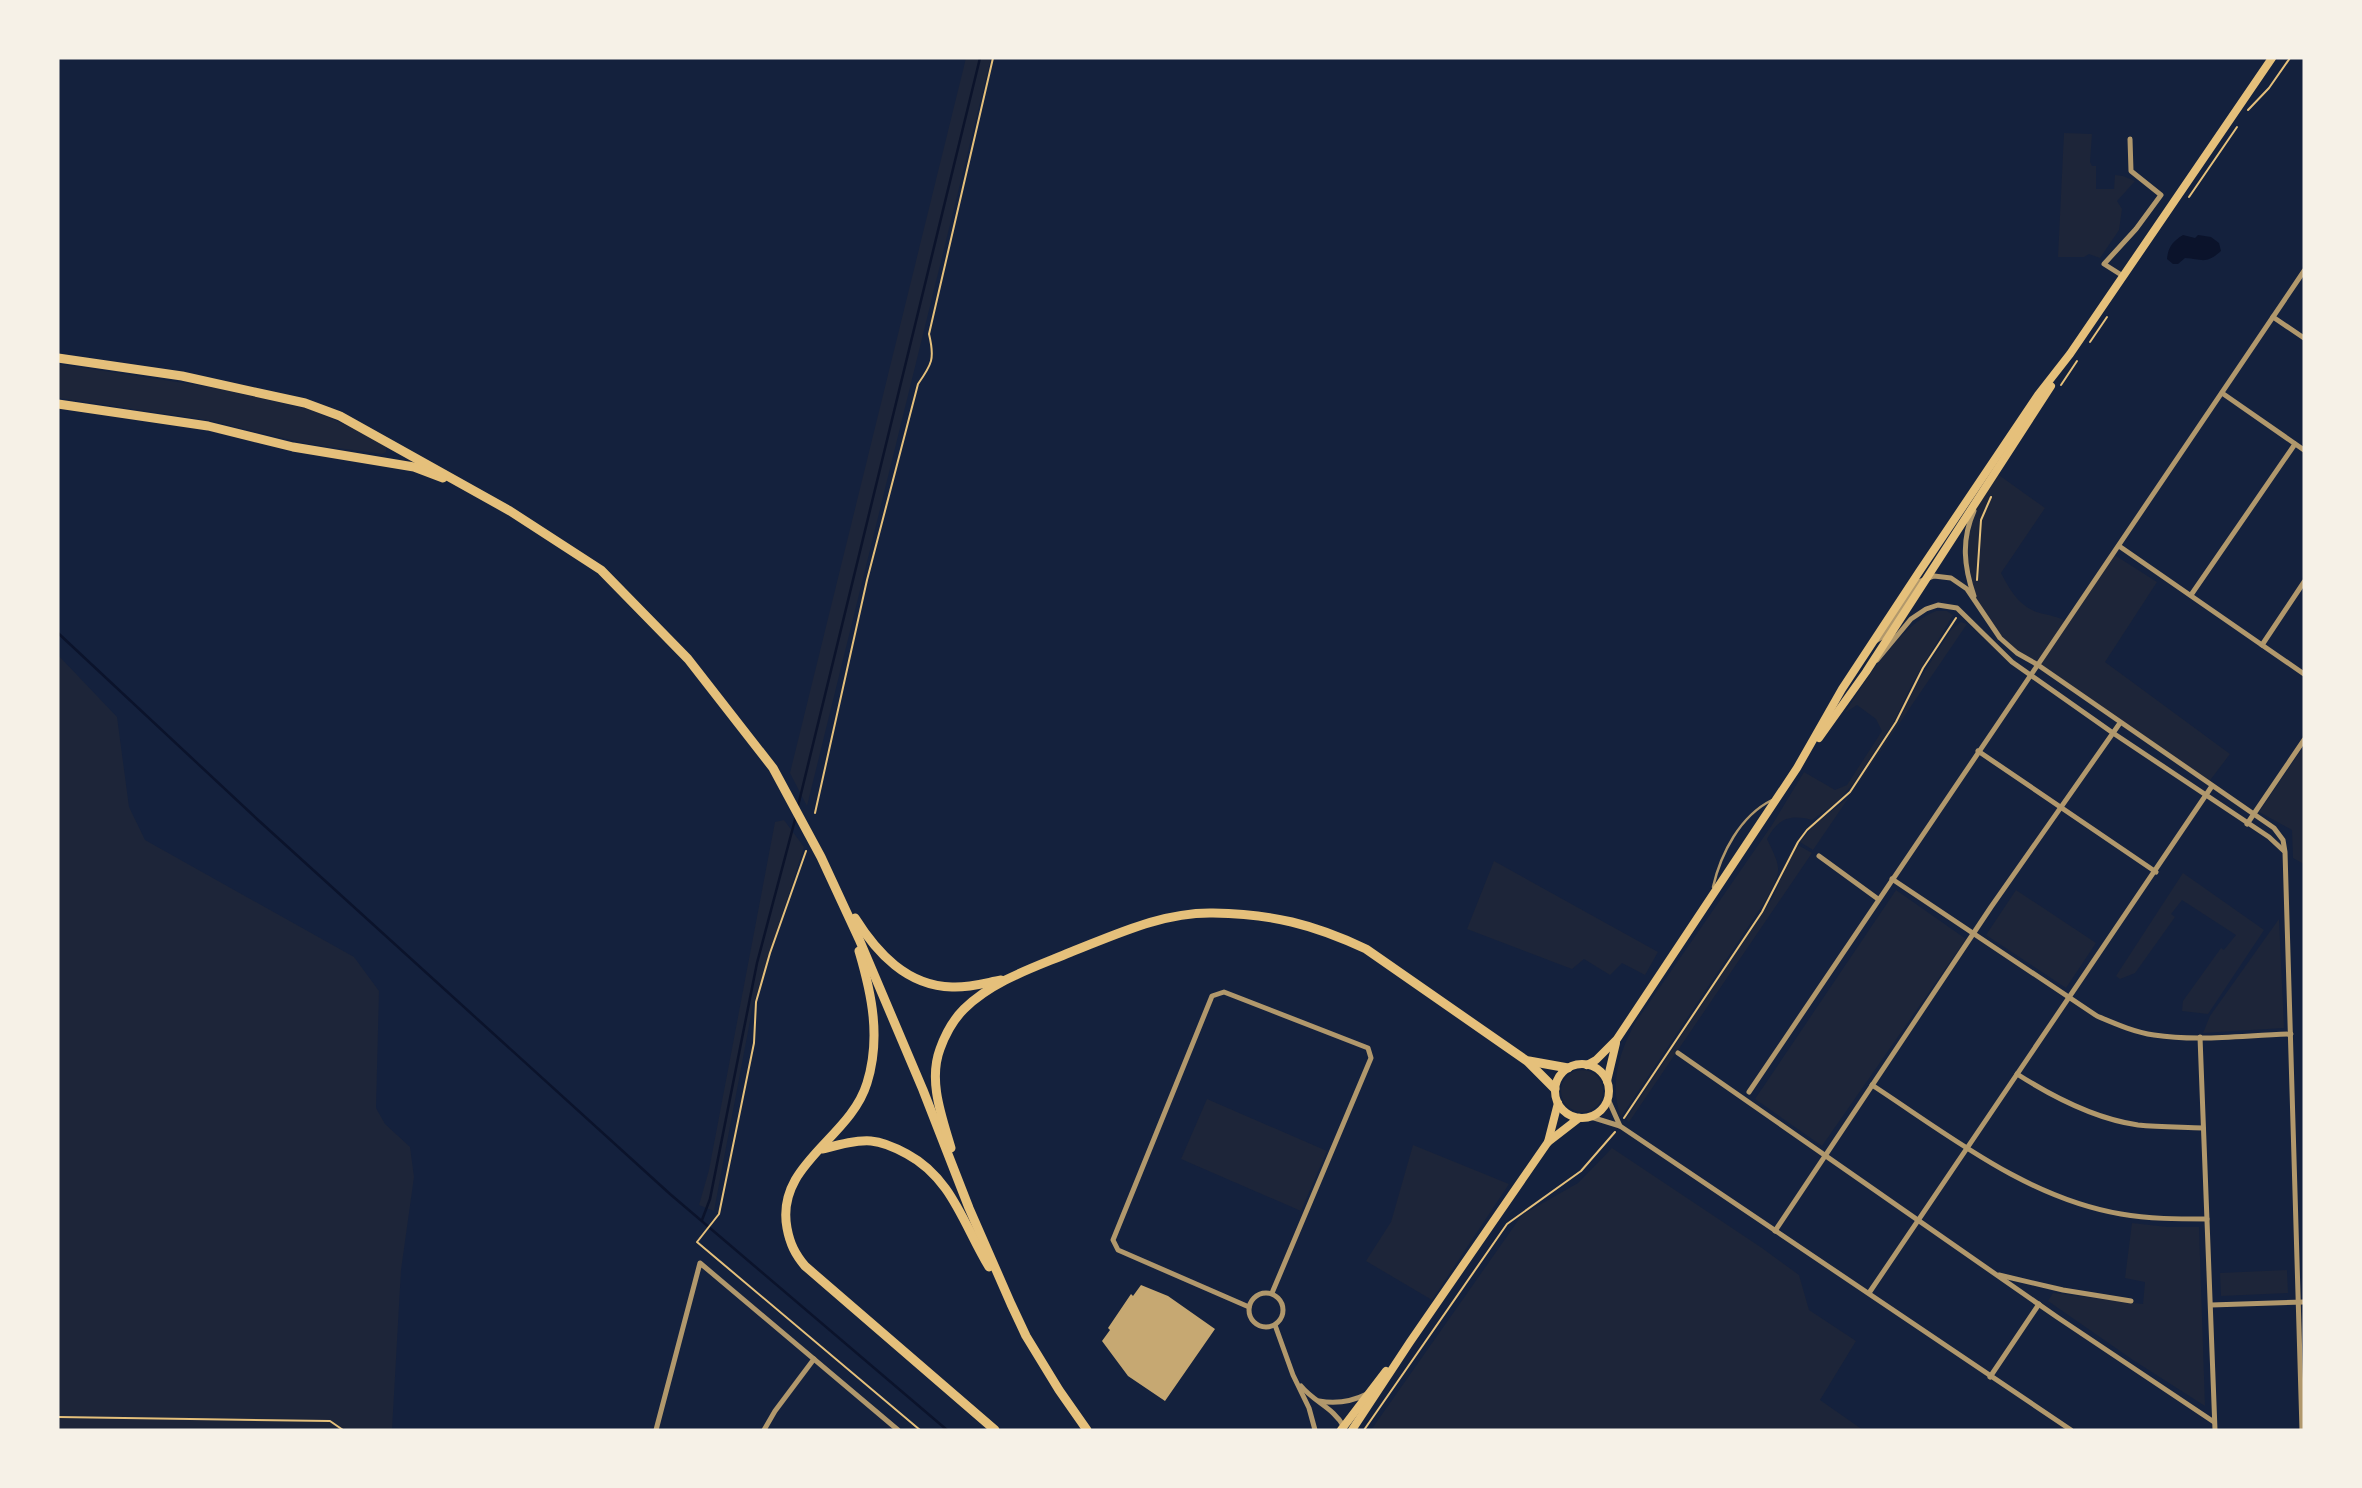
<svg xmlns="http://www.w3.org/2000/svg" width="2362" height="1488" font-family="Raleway,sans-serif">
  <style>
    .green { fill: #1d2539 }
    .water { fill: #0b132b }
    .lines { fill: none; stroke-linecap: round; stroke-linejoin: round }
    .stream { stroke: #0b132b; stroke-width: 2.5 }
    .building { fill: #c6a872 }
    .path { stroke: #e5c07b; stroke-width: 2 }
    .service { stroke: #b1986c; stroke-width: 2.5 }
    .minor { stroke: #b1986c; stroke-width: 5 }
    .secondary { stroke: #e5c07b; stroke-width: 8 }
    .primary { stroke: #e5c07b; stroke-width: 9 }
  </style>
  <rect width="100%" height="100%" fill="#14213d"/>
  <g class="green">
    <polygon points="966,58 991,58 807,806 790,773"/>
    <polygon points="2064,133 2092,134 2090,162 2092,166 2096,166 2096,189 2114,189 2115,175 2123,176 2135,181 2117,201 2122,209 2119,230 2100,258 2089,254 2084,257 2058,257"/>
    <polygon points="58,364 217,388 312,410 359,431 386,446 386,452 382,454 308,444 207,420 58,398"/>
    <path d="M1996,473L2045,508L2001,573C2010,590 2020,608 2040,613C2051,616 2057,616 2067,622L2113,554L2157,582L2105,662L2230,754L2208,783L2000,638L1978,606L1964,559L1972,515Z"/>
    <path d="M1936,611H1947L1953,615L1912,684L1894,722L1853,784L1836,803L1812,820C1789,814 1778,819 1767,839C1782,871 1782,868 1766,900L1621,1117C1609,1086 1619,1052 1635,1023L1772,825L1804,772L1835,790L1847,785L1882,731L1876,719L1857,705L1845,713C1865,680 1900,625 1936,611Z"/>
    <polygon points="1961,622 1967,624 1813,850 1800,842 1815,824 1848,798 1898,722 1916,685 1951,630"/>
    <polygon points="58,655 117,717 129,807 145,840 354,957 379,991 376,1108 385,1124 410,1147 414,1177 401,1270 392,1430 58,1430"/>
    <polygon points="2304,746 2304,864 2293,858 2292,830 2259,812"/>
    <polygon points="784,820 804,847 753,1005 714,1211 699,1205 709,1170 775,822"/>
    <polygon points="1798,845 1812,853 1629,1122 1626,1119 1773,897 1787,863"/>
    <polygon points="1494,861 1658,952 1645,975 1622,963 1610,975 1584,959 1572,969 1467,929"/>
    <polygon points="2183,873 2264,930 2208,1014 2182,1011 2183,1001 2221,948 2224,950 2236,935 2182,900 2171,914 2175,917 2135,973 2120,979 2116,976"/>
    <polygon points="1896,890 1966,939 1822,1146 1755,1099"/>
    <polygon points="2016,890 2096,943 2066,988 1986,935"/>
    <polygon points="2279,919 2284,1028 2203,1033 2210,1016"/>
    <circle cx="1582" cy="1091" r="21"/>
    <polygon points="1207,1099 1327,1151 1301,1211 1181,1159"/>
    <polygon points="1413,1145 1509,1184 1432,1300 1366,1261 1391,1222"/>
    <polygon points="1612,1148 1762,1248 1799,1275 1809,1310 1856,1341 1820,1400 1863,1430 1371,1430 1522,1215 1578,1183"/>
    <polygon points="2132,1223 2168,1227 2199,1227 2205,1406 2133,1360 2048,1301 2053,1293 2143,1304 2145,1282 2125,1278"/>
    <polygon points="2287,1270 2288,1293 2221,1296 2220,1273"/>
  </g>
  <path class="water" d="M2183,235L2195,238L2198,235L2211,237L2219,243L2221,251C2205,265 2203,259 2185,258L2178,264H2173L2167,259C2168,247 2173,241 2183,235Z"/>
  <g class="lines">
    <g class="stream">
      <polyline points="58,633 257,819 670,1194 947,1430"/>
      <polyline points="798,806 980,58"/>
      <polyline points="702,1220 710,1199 757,963 796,816"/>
    </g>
  </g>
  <polygon class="building" points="1141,1285 1168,1296 1215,1329 1165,1401 1128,1376 1102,1341 1110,1330 1108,1328 1131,1294 1133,1296"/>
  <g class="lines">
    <g class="path">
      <polyline points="2248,110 2269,88 2290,58"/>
      <polyline points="2189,197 2237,127"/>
      <polyline points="2090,342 2107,317"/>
      <polyline points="2061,385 2077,361"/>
      <polyline points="1977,580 1981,520 1991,497"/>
      <path d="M815,813L867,580L918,384C932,364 935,359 929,334L993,58"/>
      <polyline points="806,851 770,953 756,1002 754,1043 719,1214 697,1242 920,1430"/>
      <polyline points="1624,1118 1762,912 1798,842 1807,830 1850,792 1896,722 1923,668 1956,618"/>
      <polyline points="58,1417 330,1421 343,1430"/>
      <polyline points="1364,1430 1507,1224 1581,1171 1615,1132"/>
    </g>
    <path class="service" d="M1713,887C1721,853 1740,816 1772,800"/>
    <g class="minor">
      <polyline points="2123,276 2104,264 2136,229 2161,195 2131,171 2130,139"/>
      <polyline points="2273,317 2304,338"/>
      <polyline points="2222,393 2304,450"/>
      <path d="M1974,511C1961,540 1964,567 1974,596"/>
      <polyline points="2119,546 2304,674"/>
      <polyline points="2191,595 2295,444"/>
      <polyline points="1874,642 1882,637 1918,582 1934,576 1951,578 1967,589 2000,638 2017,653 2038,665 2274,828 2283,840 2285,852 2302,1430"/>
      <polyline points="2262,645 2304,582"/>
      <polyline points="1877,660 1911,619 1926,609 1938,605 1957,608 2012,662 2113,733 2269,837 2284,851"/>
      <polyline points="1978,751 2156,872"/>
      <polyline points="2247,824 2304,740"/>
      <polyline points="1819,856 1878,899"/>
      <path d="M1892,879L2097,1016C2116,1024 2134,1032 2154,1035C2199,1042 2246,1035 2291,1034"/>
      <polyline points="2200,1037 2215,1430"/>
      <polyline points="1678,1053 2057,1317 2214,1422"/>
      <path d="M2017,1074C2053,1097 2095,1119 2138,1125C2159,1127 2181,1127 2203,1128"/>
      <path d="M1872,1085C1950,1136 2027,1198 2121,1214C2149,1219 2178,1219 2207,1219"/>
      <polyline points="1749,1092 2304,271"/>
      <polyline points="1608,1099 1620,1126"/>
      <polyline points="1591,1117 1620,1126 2071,1430"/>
      <polyline points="1775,1231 1991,907 2120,723"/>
      <polyline points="1999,1275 2063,1290 2131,1301"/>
      <circle cx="1266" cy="1310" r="17"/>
      <polyline points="1869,1293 2212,786"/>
      <polyline points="2211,1305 2304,1302"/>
      <polyline points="1249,1307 1118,1250 1113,1240 1212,996 1224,992 1368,1048 1371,1058 1272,1293"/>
      <polyline points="1275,1325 1293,1375 1309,1408 1315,1430"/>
      <polyline points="1990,1377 2039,1304"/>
      <path d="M1301,1386C1314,1402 1334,1408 1344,1427"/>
      <path d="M1319,1401C1336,1404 1351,1402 1367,1394"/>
      <polyline points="656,1430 700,1263 898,1430"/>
      <polyline points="764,1430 775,1411 814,1359"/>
    </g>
    <g class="secondary">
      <polyline points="1819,738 1866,672 2051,386"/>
      <circle cx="1582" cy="1091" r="27"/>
      <polyline points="1587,1065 1596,1060 1617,1039 1797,768 1842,689 1919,572 2038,395 2070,354 2272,58"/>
      <polyline points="1607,1081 1616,1043"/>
      <polyline points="1548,1142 1558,1103"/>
      <polyline points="1341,1430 1386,1371"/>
      <polyline points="1352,1430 1410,1342 1548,1142 1579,1118"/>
    </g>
    <g class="primary">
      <polyline points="58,358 182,376 305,403 340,416 510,511 601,570 688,659 773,768 821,857 859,939 923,1090 969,1208 1011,1304 1026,1336 1059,1390 1087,1430"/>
      <polyline points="58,404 208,426 293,447 414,467 443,478"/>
      <path d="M855,918C877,953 907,986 952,987C968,988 985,983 1001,980"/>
      <path d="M859,951C872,995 881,1038 867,1083C850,1139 775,1164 787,1228C790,1244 795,1254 805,1266L995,1430"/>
      <polyline points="1529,1061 1568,1068"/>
      <path d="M951,1148C942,1117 928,1081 940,1049C945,1035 953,1020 964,1009C994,980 1033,968 1071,952C1117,934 1163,912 1213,913C1272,914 1313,924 1366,949L1527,1061L1555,1089"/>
      <path d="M823,1149C838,1145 855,1140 871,1141C884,1142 896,1148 907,1154C952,1178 964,1226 989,1267"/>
    </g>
  </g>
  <rect width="2362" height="1488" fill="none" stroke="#f6f1e7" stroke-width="119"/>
</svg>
